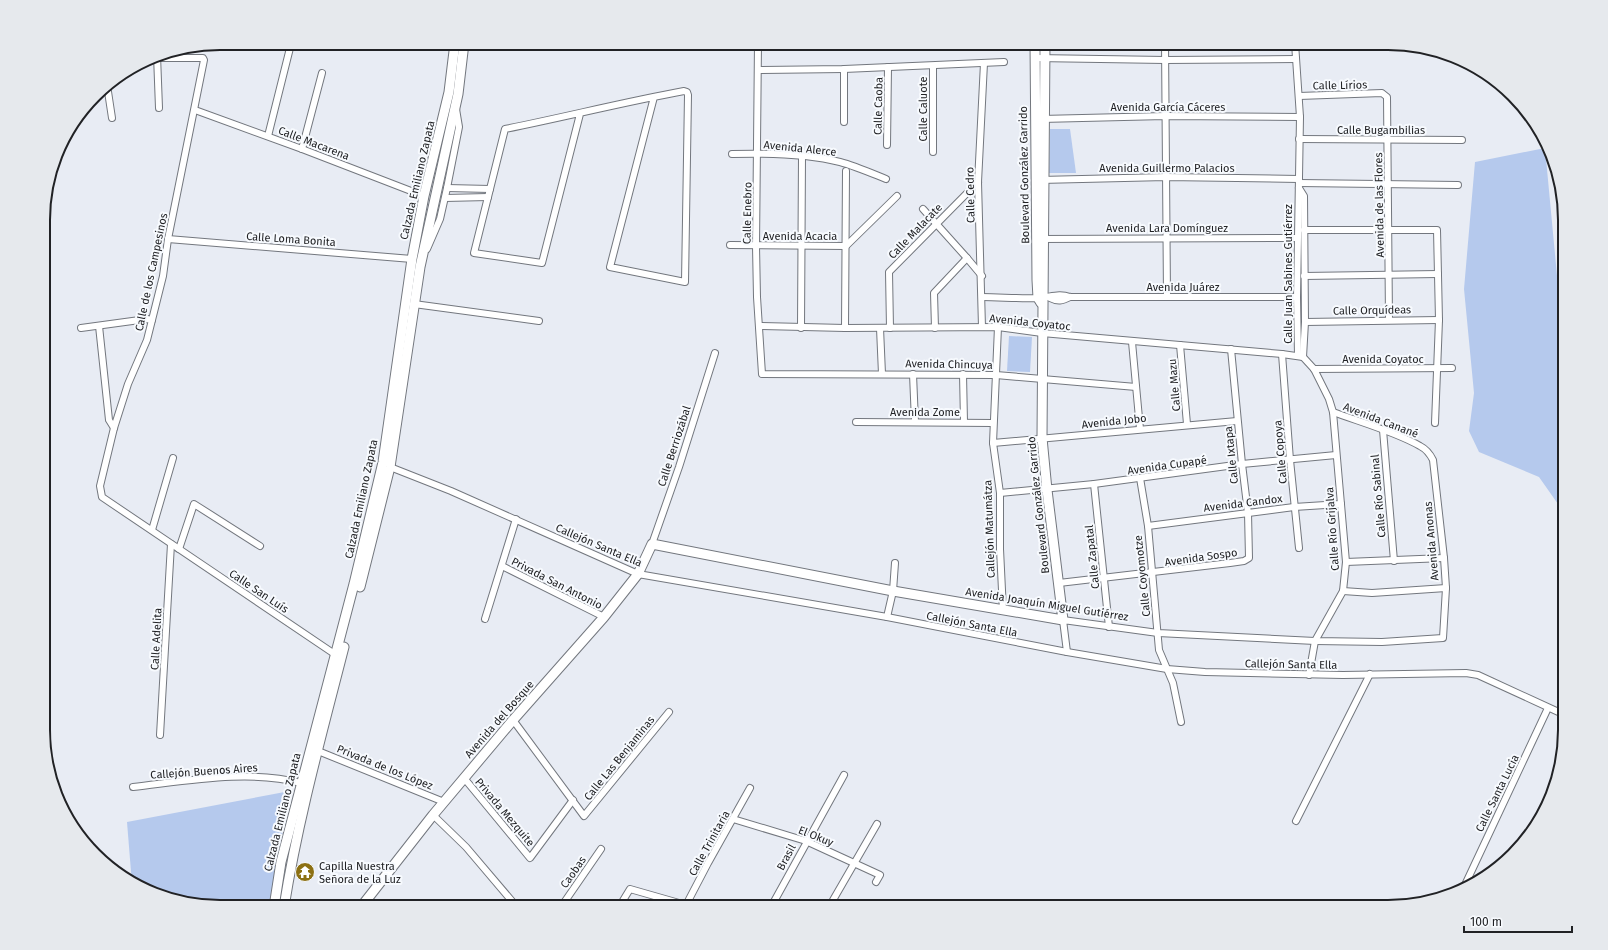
<svg xmlns="http://www.w3.org/2000/svg" width="1608" height="950" font-family="'Fira Sans',sans-serif">
  <style>
    .green { fill: #b5c9ed }
    .lines { fill: none; stroke-linecap: round; stroke-linejoin: round }
    .street-casing { stroke: #73777e; stroke-width: 8 }
    .secondary-casing { stroke: #73777e; stroke-width: 11 }
    .street { stroke: #fff; stroke-width: 6 }
    .secondary { stroke: #fff; stroke-width: 9 }
    .labels { text-anchor: middle; stroke-width: 4; stroke-linejoin: round; paint-order: stroke }
    .street-label { font-size: 11px; fill: #212225; stroke: #f7fafe }
    .poi-label { font-size: 11px; fill: #212225; stroke: #f7fafe; text-anchor: start }
    .rim { fill: none; stroke: #212225; stroke-width: 2 }
  </style>
  <rect width="100%" height="100%" fill="#e8ecf4"/>
  <g class="green">
    <polygon points="1050,129 1070,129 1076,173 1049,173"/>
    <polygon points="1545,148 1561,318 1565,319 1565,514 1539,477 1479,452 1469,431 1474,393 1464,289 1475,162"/>
    <polygon points="1009,336 1032,337 1030,372 1007,371"/>
    <polygon points="290,791 269,907 205,905 174,901 132,884 127,822"/>
  </g>
  <g class="lines">
    <g class="street-casing">
      <g id="street">
        <polyline points="265,43 290,48"/>
        <polyline points="758,43 756,246 757,297 762,374 996,375 1136,387"/>
        <polyline points="1165,43 1167,297"/>
        <polyline points="1295,43 1300,117 1297,297 1298,356"/>
        <polyline points="157,55 159,108"/>
        <polyline points="150,58 203,58 204,60 168,239 163,276 147,340 128,384 114,428 100,486 102,497 336,655"/>
        <polyline points="1035,58 1165,60 1296,59"/>
        <polyline points="844,69 844,122"/>
        <polyline points="758,70 844,69 1004,62"/>
        <polyline points="107,85 112,118"/>
        <polyline points="1299,96 1382,93 1387,97 1389,320"/>
        <polyline points="195,110 302,149 424,196"/>
        <path d="M580,114L542,263L474,253L505,129C565,117 624,102 684,91L687,92L688,95L685,282L610,267L654,97"/>
        <polyline points="1041,119 1165,116 1300,117"/>
        <polyline points="268,136 290,48 297,43"/>
        <polyline points="1299,139 1462,140"/>
        <polyline points="887,145 888,67"/>
        <polyline points="302,149 322,73"/>
        <polyline points="933,152 933,66"/>
        <path d="M732,154C765,153 808,154 840,162C855,166 871,173 886,179"/>
        <polyline points="1040,180 1166,177 1299,179"/>
        <polyline points="1299,183 1458,185"/>
        <polyline points="447,188 490,189"/>
        <polyline points="1299,188 1304,196 1305,322 1303,357"/>
        <polyline points="445,198 488,197"/>
        <polyline points="923,209 967,258 982,276"/>
        <polyline points="1304,230 1437,230 1439,320 1435,423"/>
        <polyline points="168,239 412,259"/>
        <polyline points="1040,239 1297,238"/>
        <polyline points="730,245 846,246 897,196"/>
        <polyline points="427,249 440,219 447,188 459,127 456,109"/>
        <polyline points="1304,276 1438,274"/>
        <path d="M982,297C1001,297 1020,299 1039,298C1051,297 1059,293 1070,297H1297"/>
        <path d="M1050,298C1058,302 1062,301 1070,297"/>
        <polyline points="414,304 539,321"/>
        <polyline points="1305,322 1439,320"/>
        <polyline points="99,326 109,420 114,428"/>
        <polyline points="759,326 845,328 998,327 1042,333 1282,354 1303,357 1314,369 1329,399 1333,412 1346,562 1343,591 1315,641 1309,675"/>
        <polyline points="982,327 978,182 984,63"/>
        <polyline points="998,327 993,443 1000,493 1000,549 1003,611"/>
        <polyline points="81,328 147,319 152,320"/>
        <polyline points="801,328 802,156"/>
        <polyline points="845,328 846,171"/>
        <polyline points="880,328 882,374"/>
        <polyline points="890,328 889,272 978,182"/>
        <polyline points="935,328 934,293 967,258"/>
        <polyline points="1132,342 1140,429"/>
        <polyline points="1180,345 1187,424"/>
        <polyline points="1282,354 1290,460 1299,548"/>
        <polyline points="1314,369 1452,368"/>
        <polyline points="913,374 915,422"/>
        <polyline points="963,374 964,422"/>
        <polyline points="856,422 993,423"/>
        <polyline points="1383,430 1394,561"/>
        <polyline points="993,443 1237,421"/>
        <polyline points="390,467 451,491 638,574 887,617 1067,652 1167,669 1205,672 1343,675 1466,673 1478,675 1565,715"/>
        <polyline points="1140,478 1148,526 1159,650 1173,683 1181,722"/>
        <polyline points="1094,484 1109,627"/>
        <polyline points="1000,493 1094,484 1242,464 1336,455"/>
        <polyline points="1148,526 1294,507 1341,504"/>
        <polyline points="152,530 173,458"/>
        <polyline points="652,544 679,467 715,353"/>
        <polyline points="179,549 194,504 260,546"/>
        <polyline points="1346,562 1444,558"/>
        <polyline points="502,566 604,617"/>
        <polyline points="1059,583 1230,563 1244,561 1249,558 1248,513 1242,464 1231,349"/>
        <polyline points="1343,591 1372,593 1446,588"/>
        <polyline points="887,617 893,591 895,563"/>
        <polyline points="485,619 516,519"/>
        <path d="M1067,652L1063,620L1158,633L1315,641L1382,642L1443,638L1446,588L1444,558L1433,460C1430,454 1426,449 1420,446C1396,432 1360,422 1333,412"/>
        <polyline points="513,720 584,816 669,712"/>
        <polyline points="160,735 171,544"/>
        <polyline points="318,751 444,802"/>
        <polyline points="464,778 530,858 573,800"/>
        <path d="M133,787C186,781 249,769 301,783"/>
        <polyline points="433,815 466,847 517,907"/>
        <polyline points="733,819 806,841 880,875 876,882"/>
        <polyline points="1296,821 1370,674"/>
        <polyline points="1464,887 1548,708"/>
        <polyline points="561,907 601,849"/>
        <polyline points="619,907 630,889 686,905"/>
        <polyline points="685,907 708,863 750,788"/>
        <polyline points="771,907 844,775"/>
        <polyline points="829,907 877,824"/>
      </g>
    </g>
    <g class="secondary-casing">
      <g id="secondary">
        <polyline points="1035,43 1037,280 1038,298 1041,303"/>
        <polyline points="360,587 390,467 420,267 458,94 464,43"/>
        <polyline points="274,907 281,862 354,584 383,462 412,259 424,196 449,92 455,43"/>
        <path d="M284,907C298,819 322,733 344,647"/>
        <polyline points="361,907 433,815 513,720 604,617 638,574 652,544 893,591 1063,620 1047,490 1042,438 1045,43"/>
      </g>
    </g>
    <use href="#street" class="street"/>
    <use href="#secondary" class="secondary"/>
  </g>
  <defs>
    <g id="temple-disc" transform="scale(1)"><circle r="9.5" fill="#8c7013" stroke="#f7fafe"/><path d="M0-6L5-2H3V0L6.5 2.5H4V6H1.5V3h-3V6H-4V2.5H-6.5L-3 0V-2H-5Z" fill="#fff"/></g>
  </defs>
  <g fill-rule="evenodd">
    <use href="#temple-disc" x="305" y="872"/>
  </g>
  <g class="labels">
    <g class="street-label">
      <text transform="translate(1340 85) rotate(-1)" y="4">Calle Lírios</text>
      <text transform="translate(878 106) rotate(-89)" y="4">Calle Caoba</text>
      <text x="1168" y="111">Avenida García Cáceres</text>
      <text transform="translate(923 109) rotate(-90)" y="4">Calle Caluote</text>
      <text x="1381" y="134">Calle Bugambilias</text>
      <text transform="translate(314 143) rotate(21)" y="4">Calle Macarena</text>
      <text transform="translate(800 148) rotate(6)" y="4">Avenida Alerce</text>
      <text x="1167" y="172">Avenida Guillermo Palacios</text>
      <text transform="translate(1024 175) rotate(-91)" y="4">Boulevard González Garrido</text>
      <text transform="translate(417 180) rotate(-77)" y="4">Calzada Emiliano Zapata</text>
      <text transform="translate(970 195) rotate(-91)" y="4">Calle Cedro</text>
      <text transform="translate(1379 205) rotate(-91)" y="4">Avenida de las Flores</text>
      <text transform="translate(747 213) rotate(-89)" y="4">Calle Enebro</text>
      <text x="1167" y="232">Avenida Lara Domínguez</text>
      <text transform="translate(915 231) rotate(-46)" y="4">Calle Malacate</text>
      <text x="800" y="240">Avenida Acacia</text>
      <text transform="translate(291 239) rotate(4)" y="4">Calle Loma Bonita</text>
      <text transform="translate(151 272) rotate(-78)" y="4">Calle de los Campesinos</text>
      <text transform="translate(1288 274) rotate(-90)" y="4">Calle Juan Sabines Gutiérrez</text>
      <text x="1183" y="291">Avenida Juárez</text>
      <text transform="translate(1372 310) rotate(-1)" y="4">Calle Orquídeas</text>
      <text transform="translate(1030 322) rotate(6)" y="4">Avenida Coyatoc</text>
      <text x="1383" y="363">Avenida Coyatoc</text>
      <text transform="translate(949 364) rotate(1)" y="4">Avenida Chincuya</text>
      <text transform="translate(1174 385) rotate(-95)" y="4">Calle Mazu</text>
      <text x="925" y="416">Avenida Zome</text>
      <text transform="translate(1381 420) rotate(21)" y="4">Avenida Canané</text>
      <text transform="translate(1114 421) rotate(-6)" y="4">Avenida Jobo</text>
      <text transform="translate(674 446) rotate(-72)" y="4">Calle Berriozábal</text>
      <text transform="translate(1280 452) rotate(-95)" y="4">Calle Copoya</text>
      <text transform="translate(1231 455) rotate(-96)" y="4">Calle Ixtapa</text>
      <text transform="translate(1167 465) rotate(-8)" y="4">Avenida Cupapé</text>
      <text transform="translate(1378 496) rotate(-95)" y="4">Calle Río Sabinal</text>
      <text transform="translate(361 499) rotate(-78)" y="4">Calzada Emiliano Zapata</text>
      <text transform="translate(1243 503) rotate(-7)" y="4">Avenida Candox</text>
      <text transform="translate(1038 505) rotate(-96)" y="4">Boulevard González Garrido</text>
      <text transform="translate(989 529) rotate(-92)" y="4">Callejón Matumátza</text>
      <text transform="translate(1332 529) rotate(-94)" y="4">Calle Río Grijalva</text>
      <text transform="translate(1431 541) rotate(-95)" y="4">Avenida Anonas</text>
      <text transform="translate(599 545) rotate(23)" y="4">Callejón Santa Ella</text>
      <text transform="translate(1092 557) rotate(-96)" y="4">Calle Zapatal</text>
      <text transform="translate(1201 557) rotate(-8)" y="4">Avenida Sospo</text>
      <text transform="translate(1142 576) rotate(-96)" y="4">Calle Coyomotze</text>
      <text transform="translate(557 583) rotate(27)" y="4">Privada San Antonio</text>
      <text transform="translate(259 591) rotate(34)" y="4">Calle San Luís</text>
      <text transform="translate(1047 604) rotate(9)" y="4">Avenida Joaquín Miguel Gutiérrez</text>
      <text transform="translate(972 624) rotate(11)" y="4">Callejón Santa Ella</text>
      <text transform="translate(156 639) rotate(-87)" y="4">Calle Adelita</text>
      <text transform="translate(1291 664) rotate(1)" y="4">Callejón Santa Ella</text>
      <text transform="translate(499 719) rotate(-49)" y="4">Avenida del Bosque</text>
      <text transform="translate(619 758) rotate(-51)" y="4">Calle Las Benjaminas</text>
      <text transform="translate(385 767) rotate(22)" y="4">Privada de los López</text>
      <text transform="translate(204 771) rotate(-4)" y="4">Callejón Buenos Aires</text>
      <text transform="translate(1497 793) rotate(-64)" y="4">Calle Santa Lucía</text>
      <text transform="translate(282 812) rotate(-76)" y="4">Calzada Emiliano Zapata</text>
      <text transform="translate(505 812) rotate(50)" y="4">Privada Mezquite</text>
      <text transform="translate(816 836) rotate(22)" y="4">El Okuy</text>
      <text transform="translate(709 843) rotate(-61)" y="4">Calle Trinitaria</text>
      <text transform="translate(786 857) rotate(-62)" y="4">Brasil</text>
      <text transform="translate(573 872) rotate(-55)" y="4">Caobas</text>
    </g>
    <g class="poi-label">
      <text x="319" y="870">Capilla Nuestra<tspan x="319" dy="13">Señora de la Luz</tspan></text>
    </g>
  </g>
  <path d="M0 0H1608V950H0ZM220 50H1388A170 170 0 0 1 1558 220V730A170 170 0 0 1 1388 900H220A170 170 0 0 1 50 730V220A170 170 0 0 1 220 50Z" fill="#e6e9ed" fill-rule="evenodd"/>
  <path class="rim" d="M220 50H1388A170 170 0 0 1 1558 220V730A170 170 0 0 1 1388 900H220A170 170 0 0 1 50 730V220A170 170 0 0 1 220 50Z"/>
  <path d="M1464 926v6h108v-6" fill="none" stroke="#212225" stroke-width="2"/>
  <text x="1470" y="926" font-size="12" fill="#212225" stroke="#f7fafe" stroke-width="3" paint-order="stroke">100 m</text>
</svg>
